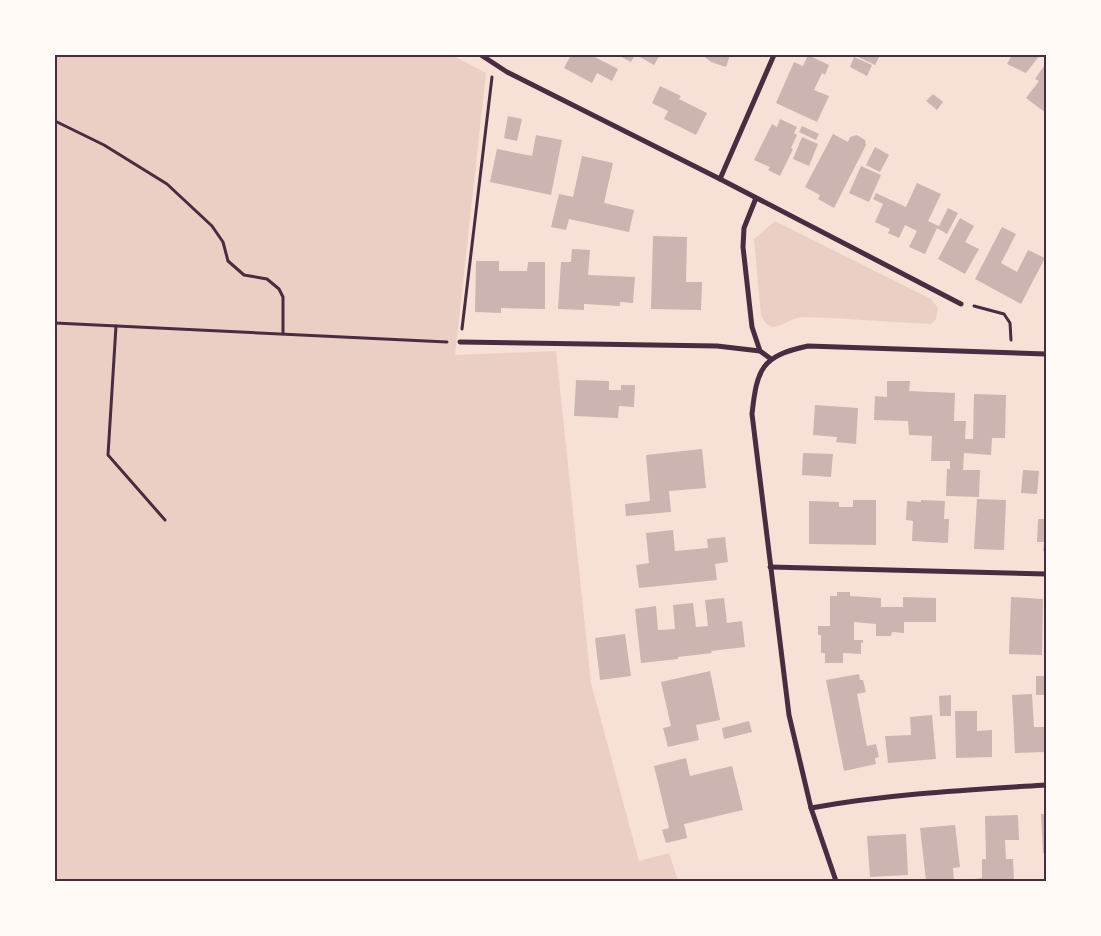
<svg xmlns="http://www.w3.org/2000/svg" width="1101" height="936" font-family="'Times New Roman',serif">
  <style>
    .green { fill: #ebcfc5 }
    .building { fill: #ccb4b1 }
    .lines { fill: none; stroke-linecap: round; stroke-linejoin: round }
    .path { stroke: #4a2c40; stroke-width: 3 }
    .minor { stroke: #4a2c40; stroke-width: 5 }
    .neatline { fill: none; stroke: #4a2c40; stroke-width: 2 }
  </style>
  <rect width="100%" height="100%" fill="#f7e1d7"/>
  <g class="green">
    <polygon points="55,55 452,55 486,73 455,355 556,351 591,683 639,861 669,853 678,881 55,881"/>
    <path d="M775,221L931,299L938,308L936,319L931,324C889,322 846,318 804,317C787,317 771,340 761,315L754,239Z"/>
  </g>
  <g class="building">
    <polygon points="571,55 591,55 618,69 612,81 597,73 592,83 564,68"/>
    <polygon points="618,55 635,55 631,62"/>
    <polygon points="641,55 660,55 654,65 640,57"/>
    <polygon points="702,55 730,55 726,67 711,62"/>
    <polygon points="808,55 829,65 825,75 822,73 814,90 829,96 817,122 776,103 794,62 803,66"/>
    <polygon points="854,55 880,55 875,65"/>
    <polygon points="1012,55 1040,55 1026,73 1007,64"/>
    <polygon points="854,57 872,65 867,76 850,67"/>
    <polygon points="1046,63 1046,113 1026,98 1039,81 1035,79"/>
    <polygon points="660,86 681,96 679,99 707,113 696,135 664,119 668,111 652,103"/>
    <polygon points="933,94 943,102 937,110 926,101"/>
    <polygon points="508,116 522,119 517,141 504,138"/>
    <polygon points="780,119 797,127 794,133 797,135 791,148 793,149 780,176 768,170 770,167 754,160 772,124 777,127"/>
    <polygon points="802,126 819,134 816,140 799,132"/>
    <polygon points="833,134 848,142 850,137 857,135 865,140 866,145 834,208 818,199 820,195 805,187"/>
    <polygon points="536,135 562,140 551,195 490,182 497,149 532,156"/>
    <polygon points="802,137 818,144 809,166 793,159"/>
    <polygon points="875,147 889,155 880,172 866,165"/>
    <polygon points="582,156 613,163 604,203 634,210 629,232 569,219 566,230 551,227 559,194 573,197"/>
    <polygon points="861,166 881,175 869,202 849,193"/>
    <polygon points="917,183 941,194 928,221 939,226 948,208 958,213 947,234 937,228 925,254 909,247 917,231 905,225 899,238 888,233 890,229 875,222 883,204 873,199 876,193 906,207"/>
    <polygon points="960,218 974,226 965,242 979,249 965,274 938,259"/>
    <polygon points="1002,227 1016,234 1001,263 1017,272 1028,250 1045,258 1021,304 975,279"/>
    <polygon points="653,236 687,237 686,282 702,282 701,310 651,309"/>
    <polygon points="572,249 590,250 588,275 635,277 633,303 620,302 620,306 584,304 584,310 558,309 561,262 571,262"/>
    <polygon points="476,261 499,261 499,271 527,271 528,262 545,262 545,309 501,308 501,313 475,312"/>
    <polygon points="576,380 609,381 609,390 621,390 621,385 635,385 634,407 619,406 618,418 574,416"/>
    <polygon points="887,381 910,381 909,391 955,393 954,421 966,421 965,439 973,439 974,394 1006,395 1005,438 992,438 991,455 964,453 963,470 980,470 979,497 946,496 947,469 950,469 950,461 931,461 932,436 909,435 908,421 874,420 875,396 887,397"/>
    <polygon points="815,405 858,408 856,444 836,442 837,437 813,435"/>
    <polygon points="702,449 706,488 669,491 671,512 626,516 625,504 650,501 646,455"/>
    <polygon points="803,453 833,454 831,477 802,475"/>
    <polygon points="1023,470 1039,471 1037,494 1021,493"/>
    <polygon points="977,499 1006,500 1004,550 974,549"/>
    <polygon points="853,500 876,500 876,545 809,544 809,501 839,502 839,507 853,507"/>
    <polygon points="921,500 945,501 944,519 949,519 948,543 912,541 913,521 906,520 907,501 921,502"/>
    <polygon points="1038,519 1046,519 1046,552 1043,551 1044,542 1037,542"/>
    <polygon points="673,530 675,551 708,548 707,539 725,537 728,562 715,564 717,580 639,588 636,565 649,563 646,533"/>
    <polygon points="837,592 850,592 850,596 881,598 881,607 903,607 903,597 936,598 936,622 904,622 904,633 892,632 891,636 876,636 876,624 854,622 854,640 863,640 863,643 861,642 861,654 843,653 843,663 825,663 825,653 821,653 821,635 818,635 818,626 830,626 830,596 837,596"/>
    <polygon points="1011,597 1043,599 1042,655 1009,654"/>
    <polygon points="724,598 727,623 742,621 745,647 711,651 712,653 678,657 678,659 641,663 635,609 656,606 658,630 675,629 673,605 693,603 696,627 708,626 705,600"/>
    <polygon points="625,634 631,676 600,680 595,638"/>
    <polygon points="710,671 720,720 696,725 699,740 668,747 663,728 671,726 661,682"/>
    <polygon points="859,674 860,680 863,680 866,692 857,694 867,746 876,744 879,757 875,758 876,764 844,771 826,680"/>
    <rect x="1036" y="676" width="10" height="19"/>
    <polygon points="1032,694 1034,727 1046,727 1046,752 1015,753 1012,695"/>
    <polygon points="951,695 951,716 940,716 939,696"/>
    <polygon points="955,711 977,711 977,731 992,730 992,757 956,758"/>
    <polygon points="932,715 936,759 888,763 885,736 911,735 910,717"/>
    <polygon points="749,721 752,732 724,739 722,728"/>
    <polygon points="686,758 690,776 732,766 743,810 684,824 687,838 666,843 662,830 669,828 654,766"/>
    <polygon points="1041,814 1046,814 1046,853 1043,853"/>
    <polygon points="1018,815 1019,840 1005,840 1006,859 1013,859 1014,881 974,881 974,879 982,878 982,859 986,859 985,816"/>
    <polygon points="955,825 960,867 953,868 954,881 926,881 920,828"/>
    <polygon points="906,834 908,875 870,877 867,836"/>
  </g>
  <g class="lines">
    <g class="path">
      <polyline points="55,121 104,145 167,184 212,226 223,242 228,261 244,275 267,279 279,289 283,297 283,333"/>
      <polyline points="974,306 1004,314 1010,323 1011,340"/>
      <polyline points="55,323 447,342"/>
      <polyline points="116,326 108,455 165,520"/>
      <polyline points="462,329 492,77"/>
    </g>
    <g class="minor">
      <polyline points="481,55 507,72 720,179 961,304"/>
      <polyline points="720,179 774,55"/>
      <polyline points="756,198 744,228 743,247 752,327 760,351 771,359"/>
      <polyline points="460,342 717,346 760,351"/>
      <polyline points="770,567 1046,574"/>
      <path d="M811,808C888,794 967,790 1046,785"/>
      <path d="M836,881L811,808L789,715L752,414C757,369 761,356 808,346L1046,354"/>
    </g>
  </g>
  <rect width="1101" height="936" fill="none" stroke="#fffaf5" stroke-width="112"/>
  <rect x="56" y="56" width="989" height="824" class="neatline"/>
</svg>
